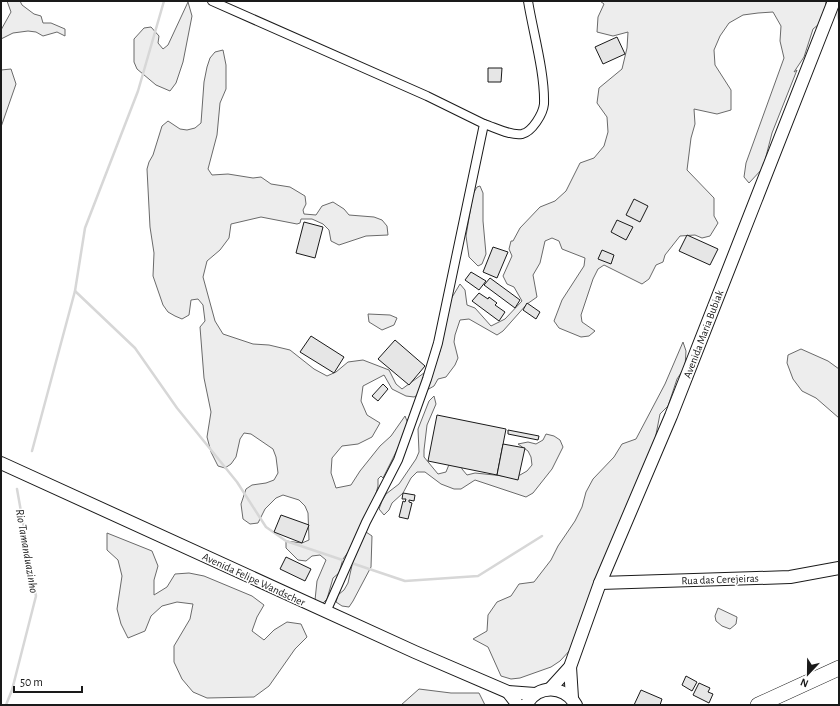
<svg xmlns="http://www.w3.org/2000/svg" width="840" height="706" font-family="'Alegreya Sans',sans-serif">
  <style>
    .built { fill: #ededed; stroke: #6a6a6a }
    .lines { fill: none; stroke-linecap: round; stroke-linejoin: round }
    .stream { stroke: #d7d7d7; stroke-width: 2.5 }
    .building { fill: #e6e6e6; stroke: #1a1a1a }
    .street-casing { stroke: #1a1a1a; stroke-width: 10 }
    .secondary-casing { stroke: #1a1a1a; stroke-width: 14 }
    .highway-casing { stroke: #1a1a1a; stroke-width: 16 }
    .street { stroke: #fff; stroke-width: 8 }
    .secondary { stroke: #fff; stroke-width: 12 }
    .highway { stroke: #fff; stroke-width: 15 }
    .labels { text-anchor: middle; stroke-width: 3; stroke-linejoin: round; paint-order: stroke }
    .street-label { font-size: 11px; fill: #1a1a1a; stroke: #fff }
    .water-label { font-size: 12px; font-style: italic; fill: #1a1a1a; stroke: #fff }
  </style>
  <rect width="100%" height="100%" fill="#fff"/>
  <g class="built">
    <polygon points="7,1 20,1 22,5 34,14 41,16 43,23 51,23 65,29 65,36 57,32 43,36 36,32 28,31 13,33 1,39 1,30 11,12"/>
    <polygon points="600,1 826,1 824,20 813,29 804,57 794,72 797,70 772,133 763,168 749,183 744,177 746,163 784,58 780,41 781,26 773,12 758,13 743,15 729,23 720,36 714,50 715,65 731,90 731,110 717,114 694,109 695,124 691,138 687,170 714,198 714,216 718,223 710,236 702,238 695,235 680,236 665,255 663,262 656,265 649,279 642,284 604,265 598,269 593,279 581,315 582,322 595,331 589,336 581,337 559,328 554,321 562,300 584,266 585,258 562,249 559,241 552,238 545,241 540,263 533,275 537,297 527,304 503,331 497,335 469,319 460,320 455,335 454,342 458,358 455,365 446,377 438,379 434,386 427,390 440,351 451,299 460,284 465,290 467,305 475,308 491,326 505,319 522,301 514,287 507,284 503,276 512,256 509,249 511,241 513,241 520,228 540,207 555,201 566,191 580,163 594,158 604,146 608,132 607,117 597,103 599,88 622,69 627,48 628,32 613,36 597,32 598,17 604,4"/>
    <polygon points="188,2 192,16 183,62 176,83 170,91 156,85 137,69 134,62 134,39 144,28 151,27 159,36 158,43 163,49 168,45"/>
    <polygon points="223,50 226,65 226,89 220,103 217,135 208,169 212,175 228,174 253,178 261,177 271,184 290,187 305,196 306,204 303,210 304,214 316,215 322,206 333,202 344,209 349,215 374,217 382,220 387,226 388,235 366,236 339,245 331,241 329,230 323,224 312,219 301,219 300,223 297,224 261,217 231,224 229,238 220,250 207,261 203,277 215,321 223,334 253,344 269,345 290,350 314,369 327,376 336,372 348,362 363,360 389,370 396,384 402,389 428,370 420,394 414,397 406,396 392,389 384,375 363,386 361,401 367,415 380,423 372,437 358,444 342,446 332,458 331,473 336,488 351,485 360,471 380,446 391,436 405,416 409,426 383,478 381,476 378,479 378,486 372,508 363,519 352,547 343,559 339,573 333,578 327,599 321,605 315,600 317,581 326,560 320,555 312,556 306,561 298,560 286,548 286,541 302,543 309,540 308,513 305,506 299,500 283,495 276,498 265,509 258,523 250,524 243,519 241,504 246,489 252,485 266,483 274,480 278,473 276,457 273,449 251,434 244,433 240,439 236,457 231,464 225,468 218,466 211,452 207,437 211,412 204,378 200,327 205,321 203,305 198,299 191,300 189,315 182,319 175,316 168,312 163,305 153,276 154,253 150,227 147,169 149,162 153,155 162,126 168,121 180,129 187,130 195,128 201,123 204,82 207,67 210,58 215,52"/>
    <polygon points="11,69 16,84 1,127 1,70"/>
    <polygon points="480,186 483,193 483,221 486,254 482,264 478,266 469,257 466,236 473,194 477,187"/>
    <polygon points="368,314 390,315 397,318 394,325 382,330 369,322"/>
    <polygon points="683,342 686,351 685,367 677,379 668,406 660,414 652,455 572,648 560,661 551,667 520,678 511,679 501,676 488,647 473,639 487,631 488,615 497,602 511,596 519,584 534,582 551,560 558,546 575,521 582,507 586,492 593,479 614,457 622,444 636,439 665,384"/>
    <polygon points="801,349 828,361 839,369 839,418 816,398 802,391 793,379 787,363 788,355"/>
    <polygon points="434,396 436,404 427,425 424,450 424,457 438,474 446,472 452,457 461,462 462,469 467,475 475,473 504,476 520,475 527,471 532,465 531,457 528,451 518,444 528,442 536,444 543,440 546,434 554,436 560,440 563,447 552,469 533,493 526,497 475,480 461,489 454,489 441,484 425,472 417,472 411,478 403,493 392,503 389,510 384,515 379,509 382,501 386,494 399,484 416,459 419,452 418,429 429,401"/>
    <polygon points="366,532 372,536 371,567 353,601 349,607 342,606 336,602 338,595 344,590 348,583 355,552 361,538"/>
    <polygon points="107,533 152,551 158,566 154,580 154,595 167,587 175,574 189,573 204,576 252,596 264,605 257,617 252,631 264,640 274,630 287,622 301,624 307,637 295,649 269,686 254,697 207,698 193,692 182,679 174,662 174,646 190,619 193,604 177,602 162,606 151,616 145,631 128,638 121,624 117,609 122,576 118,560 107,550"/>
    <polygon points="718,608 737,617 736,624 730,629 722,626 716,621 715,616"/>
    <polygon points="419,689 451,693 479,693 485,705 401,705"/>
  </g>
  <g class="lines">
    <g class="stream">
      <polyline points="836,9 839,20"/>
      <polyline points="75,291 135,348 177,408 237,482 266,527 286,541 405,581 478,576 542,536"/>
      <polyline points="32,451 75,291 85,228 138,91 164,1"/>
      <polyline points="6,705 12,690 36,596 17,489"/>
    </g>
  </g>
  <g class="building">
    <polygon points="617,37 625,54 603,64 595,47"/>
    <polygon points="488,68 502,68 501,82 488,82"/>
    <polygon points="634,199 648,206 640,222 626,215"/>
    <polygon points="617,220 633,227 626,240 611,232"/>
    <polygon points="304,222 323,227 315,258 296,253"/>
    <polygon points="687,235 718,249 710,265 679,251"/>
    <polygon points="493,247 508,252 497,278 483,272"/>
    <polygon points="602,250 614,255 611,264 598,259"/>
    <polygon points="471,272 486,281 479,290 465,280"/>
    <polygon points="490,278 520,300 515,308 484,285"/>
    <polygon points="479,293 488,299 489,297 497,303 495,305 505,312 499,321 472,301"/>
    <polygon points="527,303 540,312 536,319 523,310"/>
    <polygon points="311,336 344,357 334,373 300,352"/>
    <polygon points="395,340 425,366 409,385 378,359"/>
    <polygon points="383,384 388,389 378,401 372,396"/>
    <polygon points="437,415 506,429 497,475 428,461"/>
    <polygon points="508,430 539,436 538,440 508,434"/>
    <polygon points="503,444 525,448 518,480 497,475"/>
    <polygon points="403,493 415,495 414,501 409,500 409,502 412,503 408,519 399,517 403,501 405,502 406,499 402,499"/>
    <polygon points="281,515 309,525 302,543 274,532"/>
    <polygon points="286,557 311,569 305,581 280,569"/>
    <polygon points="686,676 697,682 692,691 682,685"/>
    <polygon points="699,683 710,688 708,692 713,694 709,703 693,695"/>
    <polygon points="641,690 662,699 660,705 634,705"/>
  </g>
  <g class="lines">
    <g class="street-casing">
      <g id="street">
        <polyline points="212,1 427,96 484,124 438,343 427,379 398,460 366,522 326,612"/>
        <path d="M484,124C494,127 510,136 522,134C532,132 543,114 544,104C545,73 533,32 528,1"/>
      </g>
    </g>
    <g class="secondary-casing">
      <g id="secondary">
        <polyline points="1,463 415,652 508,692 535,694"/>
        <polyline points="600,583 790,577 839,568"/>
        <polyline points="570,667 572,698"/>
        <polyline points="550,689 570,667 600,583 671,416 834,1"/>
        <polyline points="508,692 518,705"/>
        <path d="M526,705C538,684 564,685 576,705"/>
      </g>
    </g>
    <g class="highway-casing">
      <polyline id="highway" points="758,705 839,668"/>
    </g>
    <use href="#street" class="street"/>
    <use href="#secondary" class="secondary"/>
    <use href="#highway" class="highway"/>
  </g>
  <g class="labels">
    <g class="street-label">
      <text transform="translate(703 334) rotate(-69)" y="4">Avenida Maria Bubiak</text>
      <text transform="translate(254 579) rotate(25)" y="4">Avenida Felipe Wandscher</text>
      <text transform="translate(720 579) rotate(-2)" y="4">Rua das Cerejeiras</text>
    </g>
    <g class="water-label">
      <text transform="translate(27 551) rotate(80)" y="4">Rio Tamanduazinho</text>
    </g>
  </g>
  <rect width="840" height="706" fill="none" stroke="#1a1a1a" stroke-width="4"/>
  <g transform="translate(808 674) rotate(202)" stroke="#ffffff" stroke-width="3" paint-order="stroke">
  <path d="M0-3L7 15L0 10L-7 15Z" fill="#1a1a1a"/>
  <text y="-6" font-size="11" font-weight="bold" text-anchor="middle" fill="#1a1a1a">N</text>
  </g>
  <path d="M14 686v6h68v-6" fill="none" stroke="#1a1a1a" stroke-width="2"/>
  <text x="20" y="686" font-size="12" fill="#1a1a1a" stroke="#ffffff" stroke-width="3" paint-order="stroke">50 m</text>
</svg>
